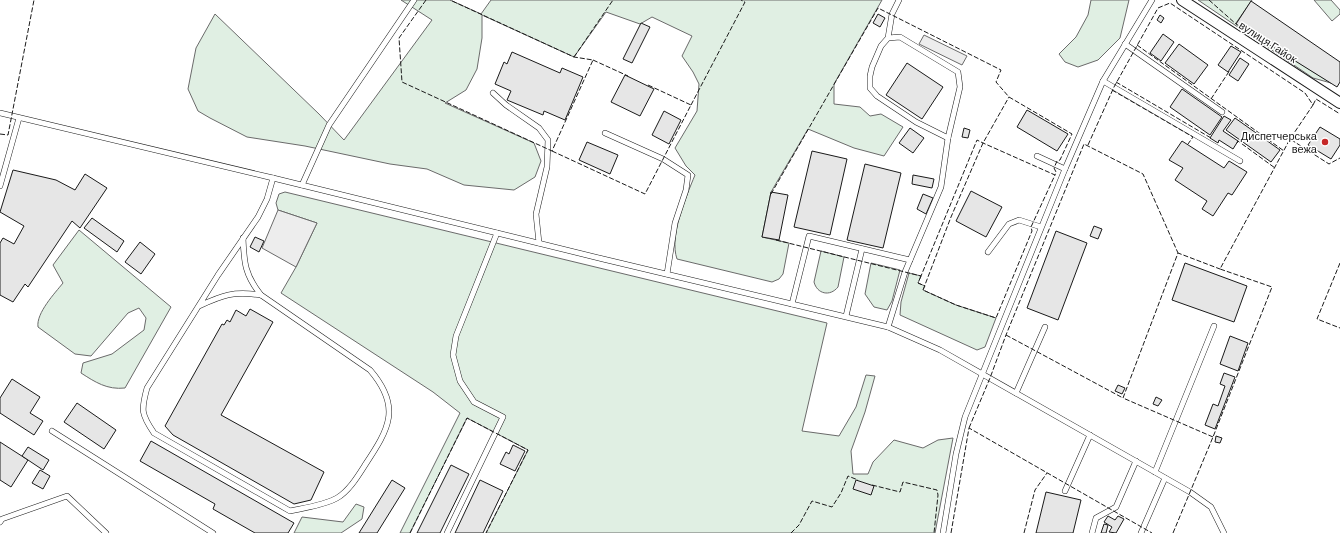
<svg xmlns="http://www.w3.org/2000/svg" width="1340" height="533" font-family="Barlow,sans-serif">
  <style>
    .green { fill: #e0efe3; stroke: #6a6a6a }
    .parking { fill: #ededed; stroke: #6a6a6a }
    .building { fill: #e6e6e6; stroke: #1a1a1a }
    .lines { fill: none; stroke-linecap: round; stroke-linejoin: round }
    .service-casing { stroke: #1a1a1a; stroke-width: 6 }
    .minor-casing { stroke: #1a1a1a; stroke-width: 12 }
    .service { stroke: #fff; stroke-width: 5 }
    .minor { stroke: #fff; stroke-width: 10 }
    .fence { stroke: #1a1a1a; stroke-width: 1; stroke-dasharray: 5 2; stroke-linecap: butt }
    .poi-dot { fill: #c62828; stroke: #fff; stroke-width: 1.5 }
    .labels { text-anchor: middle; stroke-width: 3; stroke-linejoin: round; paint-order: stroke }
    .street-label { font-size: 11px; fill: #1a1a1a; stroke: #fff }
    .poi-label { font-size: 11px; fill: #1a1a1a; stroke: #fff; text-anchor: end }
  </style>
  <rect width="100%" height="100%" fill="#fff"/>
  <g class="green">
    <path d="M401,0H450L481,14L491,0H882L834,84V104L860,107L870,116L881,114L903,127L884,156L854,148L808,129L771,192L762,237L789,243L783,274L779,279L772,282L677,259C669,236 686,197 695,175L686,166L675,148L697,111L699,84L693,72L682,56L692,36L652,17L640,24L606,12L574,57L482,15V38L477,69L466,90L445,103L534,143L541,161L535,177L514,190L464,185L427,169L390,164L305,146L247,137L210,118L198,111L188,89L196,48L215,14L319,114L344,140L432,20Z"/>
    <polygon points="1091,0 1129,0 1120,38 1098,60 1078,67 1065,62 1059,54 1076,37 1088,15"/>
    <polygon points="1198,0 1252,0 1236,23 1331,83 1313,78"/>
    <polygon points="1314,0 1331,0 1340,10 1340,14 1332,21"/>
    <polygon points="285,192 827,323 802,431 839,436 856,407 866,375 875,376 865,412 851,451 853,474 868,474 873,462 894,440 923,448 938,440 953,438 935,533 486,533 528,450 467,418 410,533 400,533 460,413 433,392 281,293 296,267 317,223 278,210 276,203 279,194"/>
    <path d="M79,230L171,307L125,388C107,390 95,382 81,373L83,363L112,354L144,330L146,318L139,308L128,313L91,356L75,354L38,327C36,313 55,293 63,283L53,265Z"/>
    <path d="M821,251L844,257L838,287C830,297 817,294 814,282Z"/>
    <polygon points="871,263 900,270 892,301 887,310 874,307 865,294"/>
    <polygon points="909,273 921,276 918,283 925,286 923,290 956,305 996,318 985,347 977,350 900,315 901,302"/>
    <polygon points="356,504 364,507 362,519 341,533 294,533 302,517 343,522"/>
  </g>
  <g class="parking">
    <polygon points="924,35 967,56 962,65 919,44"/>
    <polygon points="278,210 317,223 296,267 262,248"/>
  </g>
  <g class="building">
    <polygon points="1251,1 1340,62 1340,82 1337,87 1236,24"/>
    <polygon points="878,14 885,18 880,27 873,23"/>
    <polygon points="1160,15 1164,18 1161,23 1157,20"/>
    <polygon points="641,23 650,27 632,63 623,59"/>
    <polygon points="1163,34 1174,42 1161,61 1150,53"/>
    <polygon points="1179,44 1208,65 1194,84 1165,63"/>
    <polygon points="1231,46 1241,52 1228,72 1218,65"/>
    <polygon points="512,52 560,73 562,68 583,77 565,120 544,111 543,115 507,100 511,91 495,84 504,62 507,64"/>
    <polygon points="1240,58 1249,64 1238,81 1229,75"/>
    <polygon points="907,63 943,87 922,119 886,95"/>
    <polygon points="625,75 654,89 640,116 611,102"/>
    <polygon points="1182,89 1222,117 1210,135 1170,107"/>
    <polygon points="1027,110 1068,134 1057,151 1017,127"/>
    <polygon points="664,111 681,120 669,144 652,135"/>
    <polygon points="1224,116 1231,120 1223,131 1238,141 1233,149 1219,140 1218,143 1210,138"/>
    <polygon points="1235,118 1280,150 1271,162 1226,130"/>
    <polygon points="1320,127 1340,139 1340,145 1331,159 1308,145"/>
    <polygon points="910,128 924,138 913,153 899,143"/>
    <polygon points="964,128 970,130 968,138 962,137"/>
    <polygon points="1182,141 1224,168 1229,161 1247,172 1232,195 1228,193 1213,216 1202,209 1207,201 1175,180 1183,168 1169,160"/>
    <polygon points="587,142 618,155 610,174 579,160"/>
    <polygon points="812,151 847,159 830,235 794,227"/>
    <polygon points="865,164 901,173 883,248 847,240"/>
    <polygon points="13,170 56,180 75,190 85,174 107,188 80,228 72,221 28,287 25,284 13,302 0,295 0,243 3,238 14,244 24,226 0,212"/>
    <polygon points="913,175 934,179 932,188 912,184"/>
    <polygon points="971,191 1002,207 986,237 956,221"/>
    <polygon points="771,192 788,195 779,240 762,237"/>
    <polygon points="923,194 933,198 926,214 917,209"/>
    <polygon points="92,218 124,241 117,252 84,228"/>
    <polygon points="1094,226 1102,229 1098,239 1090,236"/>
    <polygon points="1056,231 1087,243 1058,320 1027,308"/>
    <polygon points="255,237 264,241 259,252 250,247"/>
    <polygon points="140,242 155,254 141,274 125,262"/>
    <polygon points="1185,263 1247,286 1234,322 1172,300"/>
    <polygon points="250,309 273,322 221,415 324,472 311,500 294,504 173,435 165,426 222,324 224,325 227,320 230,322 236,310 246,316"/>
    <polygon points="1230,336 1248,343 1238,371 1220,364"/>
    <polygon points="1224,373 1235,377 1215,429 1205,425 1213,404 1218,406 1225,386 1220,384"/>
    <polygon points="12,379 40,397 30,413 43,421 34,435 0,413 0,398"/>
    <polygon points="1118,385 1125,388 1122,394 1115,391"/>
    <polygon points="1156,397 1162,400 1158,406 1153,404"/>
    <polygon points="77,403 116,430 104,449 64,422"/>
    <polygon points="1216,436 1222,438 1220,443 1215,442"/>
    <polygon points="151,441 294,523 288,533 255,533 213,509 215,504 140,461"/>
    <polygon points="0,442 28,460 11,487 0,480"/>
    <polygon points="513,445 525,451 515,471 500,464 506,452 509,454"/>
    <polygon points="28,447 49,460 43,470 22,456"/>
    <polygon points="451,465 469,474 440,533 417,533"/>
    <polygon points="40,470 50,476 43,489 32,483"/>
    <polygon points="392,480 405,488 377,533 359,533"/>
    <polygon points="480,480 503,491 483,533 455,533"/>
    <polygon points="856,480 874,486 871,495 853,489"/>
    <polygon points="1046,492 1081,500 1073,533 1036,533"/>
    <polygon points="1108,516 1115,520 1118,516 1124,519 1116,533 1109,532 1112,527 1104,522"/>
    <polygon points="1104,524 1108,525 1106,533 1101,533"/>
  </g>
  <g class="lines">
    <g class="service-casing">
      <g id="service">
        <polyline points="888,38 900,37 958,72 960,87 948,138 916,122 877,96 870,88 870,76 872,67 881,46 888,38 892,14 899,0"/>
        <polyline points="1125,44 1222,112"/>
        <polyline points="1103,81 1240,161"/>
        <polyline points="493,93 506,105 539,128 548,140 547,167 536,214 539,243"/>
        <polyline points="0,113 273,178 603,259 888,327 940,350 1190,492 1211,507 1224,533"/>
        <polyline points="605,133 663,159 688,175 686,190 675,223 667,274"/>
        <polyline points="1037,156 1065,169"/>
        <polyline points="302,185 329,125 414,0"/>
        <polyline points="0,186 19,118"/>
        <path d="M243,238C244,263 245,275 261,295"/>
        <polyline points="988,252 1009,224 1019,220 1041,227"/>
        <polyline points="792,304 809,236 910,260"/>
        <path d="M199,306C223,295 233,291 261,295L370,370C402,407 389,429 365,465C358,476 349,491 337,498C325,505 304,508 290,511L154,433C141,414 141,410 147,388L218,275L258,217L267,199L273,178"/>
        <polyline points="846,316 862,249"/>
        <polyline points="888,327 905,272 941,187 948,138"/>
        <polyline points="1016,393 1045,327"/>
        <polyline points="52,431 213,533"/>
        <polyline points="1155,472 1214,326"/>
        <polyline points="1065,491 1090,435"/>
        <polyline points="0,522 2,519 67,496 106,533"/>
        <polyline points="447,533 503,417 474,402 460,381 453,355 456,336 497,233"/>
        <polyline points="943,533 956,454 965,417 1065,169 1103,81 1152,0"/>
        <polyline points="1092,533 1096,518 1116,507 1136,461"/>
        <polyline points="1141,533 1165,478"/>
      </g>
    </g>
    <g class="minor-casing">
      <polyline id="minor" points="1182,0 1340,103"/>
    </g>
    <use href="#service" class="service"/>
    <use href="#minor" class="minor"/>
    <g class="fence">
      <polyline points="426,0 399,38 402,82 552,151 593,60 574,57 450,0"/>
      <polyline points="1209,0 1236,24"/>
      <polyline points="1137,45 1284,151"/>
      <polyline points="574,57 613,0"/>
      <polyline points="593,60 628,76"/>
      <polyline points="1116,82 1211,138"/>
      <polyline points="1112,90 1193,137 1188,144"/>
      <polyline points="1211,99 1230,70"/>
      <polyline points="691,105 745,2 741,0"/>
      <polyline points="1313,105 1316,99 1340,114"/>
      <polyline points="0,134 8,135 34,0"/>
      <polyline points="1237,143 1238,141 1275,168"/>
      <polyline points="1088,145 1114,87 1158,8 1170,3 1305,93 1313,105 1290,139"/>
      <polyline points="552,151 645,194 691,105 648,85"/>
      <polyline points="771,194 878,8 1001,70 996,82 1009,97 1072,134 1060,160 1057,161 1054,168 1056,172 1055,175"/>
      <polyline points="776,240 921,276 977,140 983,143 1055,175 1031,227 1032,231 996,318 956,305 923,290 951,217 983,143 1009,97"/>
      <polyline points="1340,263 1317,319 1340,328"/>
      <polyline points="921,276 918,283 925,286"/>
      <polyline points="1006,335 1123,398"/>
      <polyline points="969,428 990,378 1006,335 1084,144 1143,174 1178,253"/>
      <polyline points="1213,437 1123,398 1178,253 1220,269"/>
      <polyline points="872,485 900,492 903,482 937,490 938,495 934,533"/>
      <polyline points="410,533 467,418 528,450 486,533"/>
      <polyline points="791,533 799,525 812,501 832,507 841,493 848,476 858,480"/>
      <polyline points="951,533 969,428 1152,533"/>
      <polyline points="1024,533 1035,490 1047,473"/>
      <polyline points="1173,533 1213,437 1272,287 1220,269 1290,139 1329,164 1340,158"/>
    </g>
  </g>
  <circle class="poi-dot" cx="1325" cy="142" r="4"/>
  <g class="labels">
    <g class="street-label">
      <text transform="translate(1268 42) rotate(33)" y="4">вулиця Гайок</text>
    </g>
    <g class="poi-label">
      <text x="1317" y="140">Диспетчерська<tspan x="1317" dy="13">вежа</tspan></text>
    </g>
  </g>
</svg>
